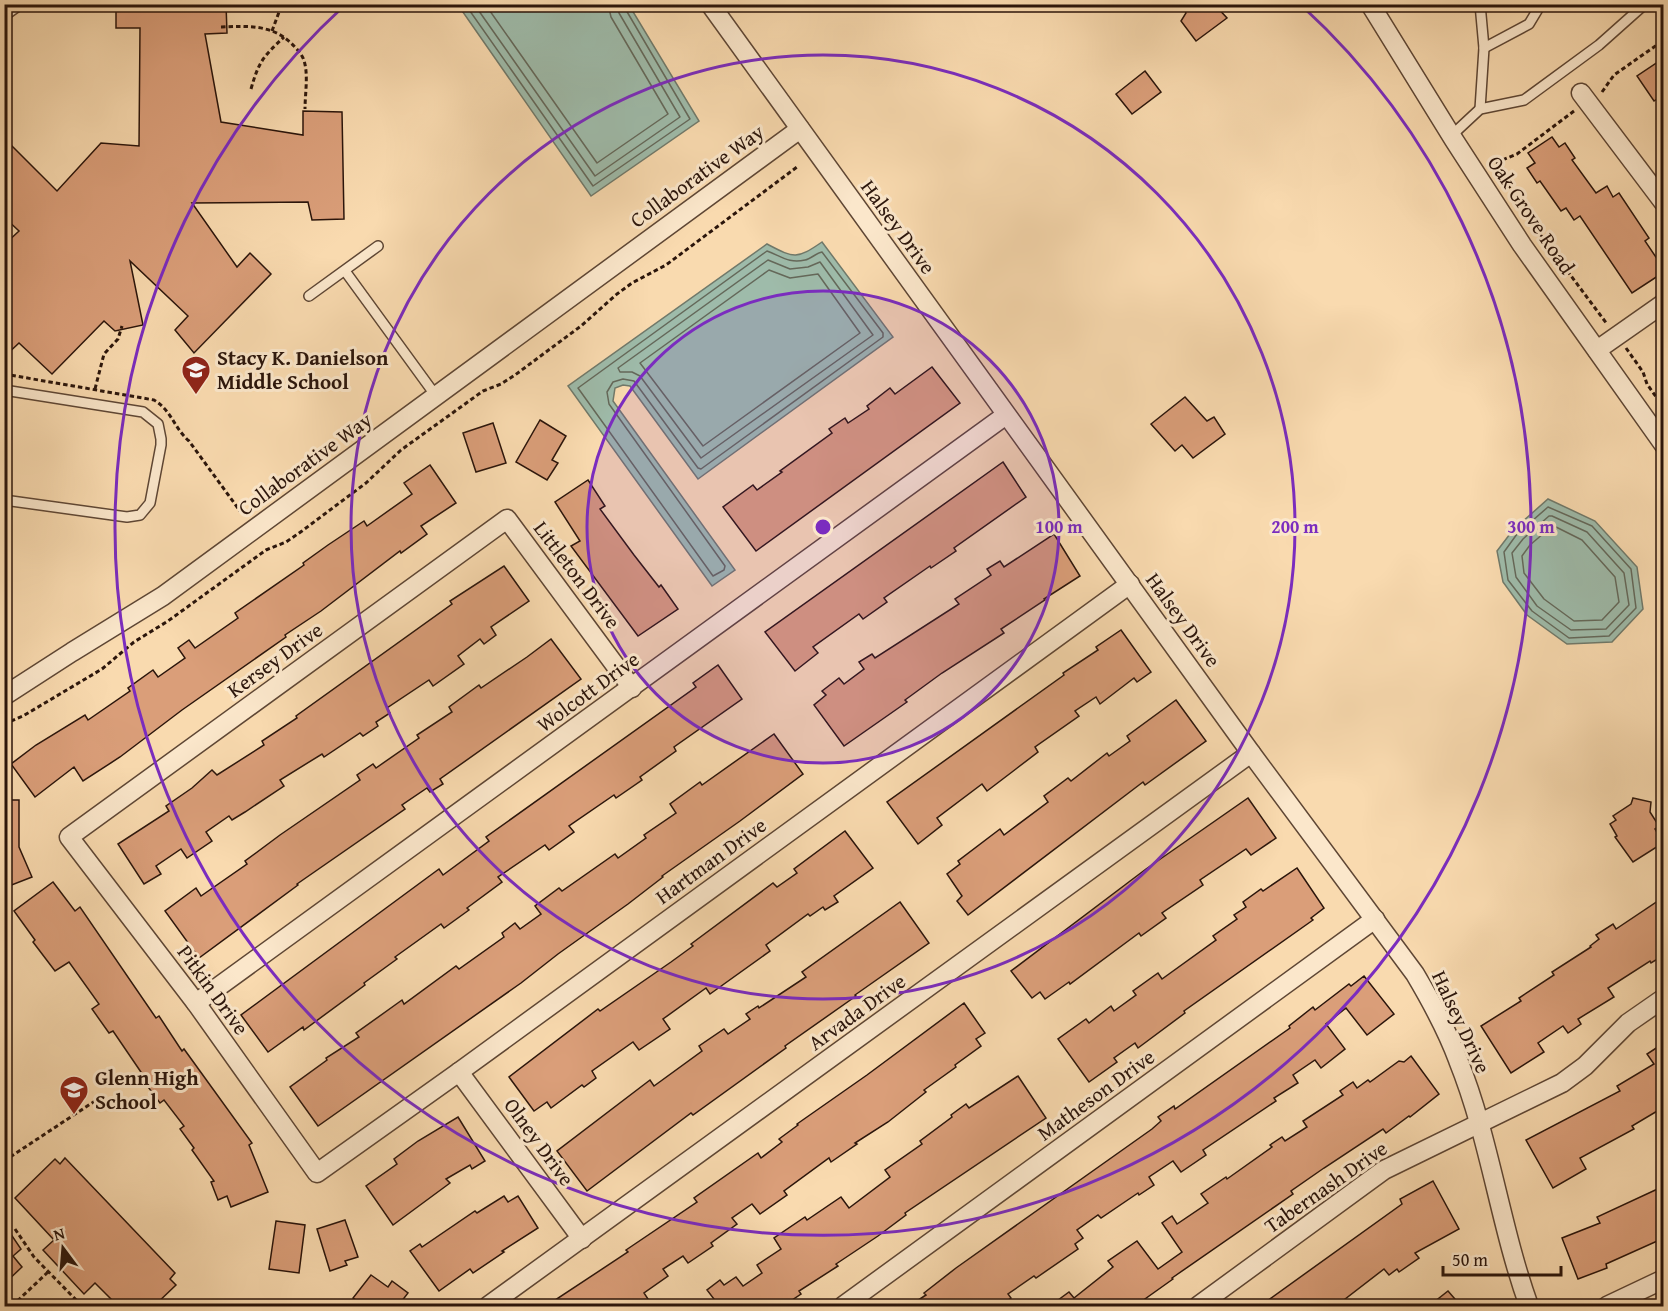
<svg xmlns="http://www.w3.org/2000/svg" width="1668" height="1311" font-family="'Gentium Book Plus',serif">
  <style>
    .water { fill: #9ebbaa; stroke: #70796a; stroke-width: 1.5 }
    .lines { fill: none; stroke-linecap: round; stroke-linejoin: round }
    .shore { stroke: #64685a; stroke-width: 1.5 }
    .building { fill: #da9e79; stroke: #2b150b; stroke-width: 1.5 }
    .service-casing { stroke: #5e4634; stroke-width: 12 }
    .minor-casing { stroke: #5e4634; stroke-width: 21 }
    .path { stroke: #2b150b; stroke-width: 3; stroke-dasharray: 4.5 3; stroke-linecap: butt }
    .service { stroke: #fbe7cb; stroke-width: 9 }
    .minor { stroke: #fbe7cb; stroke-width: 18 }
    .ring { fill: none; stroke: #7b2cbf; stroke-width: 3 }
    .labels { text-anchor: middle; stroke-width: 6; stroke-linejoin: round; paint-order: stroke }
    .street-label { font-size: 21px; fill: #2b150b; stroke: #fbe7cb }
    .poi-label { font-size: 21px; font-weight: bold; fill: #2b150b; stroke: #fbe7cb; text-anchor: start }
    .centre { fill: #7b2cbf; stroke: #fbe7cb; stroke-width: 3 }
    .ring-label { font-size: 18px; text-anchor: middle; font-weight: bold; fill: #7b2cbf; stroke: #fbe7cb; stroke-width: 6; stroke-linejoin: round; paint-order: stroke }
  </style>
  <rect width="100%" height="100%" fill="#f9daaf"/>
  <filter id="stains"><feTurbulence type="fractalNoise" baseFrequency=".00333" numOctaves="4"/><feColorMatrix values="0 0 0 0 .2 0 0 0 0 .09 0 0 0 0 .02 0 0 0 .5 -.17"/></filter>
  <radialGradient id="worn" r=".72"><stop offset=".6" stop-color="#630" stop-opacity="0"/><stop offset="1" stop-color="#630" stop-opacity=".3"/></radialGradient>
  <g class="water">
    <polygon points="458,5 629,5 699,121 591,196"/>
    <path d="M822,242L893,337L698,479L630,386L623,385L615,388L613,401L735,570L712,586L568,386L767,244C794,258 796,260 822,242Z"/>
    <polygon points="1548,499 1595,521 1637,567 1643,609 1612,642 1567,644 1527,615 1503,582 1497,551 1513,530"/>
  </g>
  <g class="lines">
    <g class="shore">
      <polyline points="465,4 593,186 690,119 626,10 625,4"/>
      <polyline points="474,4 595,176 680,117 619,13 617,4"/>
      <polyline points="485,4 597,163 668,114 611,17 608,4"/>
      <path d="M767,251C781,256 789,264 805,260C811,259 816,253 822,252L883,333V337L701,469L698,468L634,381L623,379L613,382L607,392L609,404L725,566L724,570L713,576L578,388Z"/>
      <polygon points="768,260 790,269 808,267 820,262 873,335 701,458 640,376 632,372 620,372 618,368"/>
      <polygon points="769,270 790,278 818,274 860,333 703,446 640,363"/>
      <polygon points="1548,507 1592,526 1631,569 1636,608 1609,636 1569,638 1532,611 1508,580 1504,552 1517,534"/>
      <polygon points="1549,516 1552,516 1587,532 1624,573 1629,605 1606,629 1571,630 1537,606 1516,577 1512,553 1523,539"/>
      <polygon points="1554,526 1582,540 1615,577 1619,602 1602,620 1574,621 1544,599 1524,573 1522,556 1530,545 1551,527"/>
    </g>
  </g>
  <g class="building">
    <polygon points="116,4 226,4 227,33 205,34 221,122 303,135 303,111 342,112 344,219 312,220 308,202 192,203 237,267 250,253 271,274 194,353 175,330 188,316 130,261 143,325 115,331 104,321 52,374 19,343 4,357 4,245 19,231 4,217 4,138 57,191 101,143 139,146 140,28 116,28"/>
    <polygon points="1182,4 1214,4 1227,18 1196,41 1181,21 1186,13"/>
    <polygon points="1664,58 1664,94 1654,101 1637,76"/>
    <polygon points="1145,71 1161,92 1132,114 1116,94"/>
    <polygon points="1552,137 1559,147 1565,143 1575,158 1572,160 1596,193 1607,186 1613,197 1619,193 1649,238 1645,241 1664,269 1664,272 1632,293 1580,216 1574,220 1566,208 1561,211 1540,181 1537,183 1527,168 1535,163 1528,153"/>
    <polygon points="932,367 960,403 756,551 723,507 753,485 757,490 782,472 780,471 832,433 829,429 845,418 848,423 869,409 867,406 890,388 895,394"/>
    <polygon points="1185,397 1207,421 1214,417 1225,434 1193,458 1182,445 1175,451 1151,424"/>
    <polygon points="540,420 566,436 552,460 558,463 547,480 516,462"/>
    <polygon points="493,423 506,463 476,472 463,433"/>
    <polygon points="1003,462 1026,497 954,548 956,551 931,568 930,566 884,598 887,602 863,619 859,614 813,647 818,653 795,671 765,632"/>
    <polygon points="430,465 456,503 421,526 427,534 401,553 400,551 321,611 285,635 286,637 182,710 120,757 83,781 74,767 35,797 11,764 36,745 85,715 88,720 130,691 128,688 153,670 158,677 185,658 178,648 189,640 195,648 238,618 235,613 304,565 303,563 328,545 364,521 367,526 412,494 404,483"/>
    <polygon points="588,480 605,506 600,509 634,555 659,587 661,585 678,609 638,636 571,546 580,541 555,502"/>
    <polygon points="1054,534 1080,576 1044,599 1045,600 1001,629 1004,633 942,673 905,700 907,702 844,746 814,705 826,695 822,691 839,678 844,684 864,669 859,662 872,654 875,658 959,604 955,599 991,575 987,569 1000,561 1004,567"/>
    <polygon points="504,566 529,601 491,627 496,635 484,644 480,639 458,656 464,664 433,686 429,680 387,708 390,713 376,722 378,726 363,736 360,733 324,757 322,754 280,780 284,786 245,812 232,820 229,816 206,832 212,841 187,858 181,849 156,866 161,874 144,884 118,844 169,811 166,806 192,788 212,770 217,775 264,745 262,741 297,718 296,716 452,604 450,601"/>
    <polygon points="1121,630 1151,672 1137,682 1134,678 1100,704 1096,697 1075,711 1079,716 1035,747 1038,752 1012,772 987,791 982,784 937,818 942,825 918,844 887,802 1064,675 1063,673 1098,650 1096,647"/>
    <polygon points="551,639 581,679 440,779 443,784 430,792 427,788 402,805 405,809 297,884 298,885 199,958 165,911 196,888 201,896 247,864 245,861 280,835 360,780 357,775 373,764 376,768 419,738 417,735 452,712 449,707 479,685 481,688 527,657"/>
    <polygon points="718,665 742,699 674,747 676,751 640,777 642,780 616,798 614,795 569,826 574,832 549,850 545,845 498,877 502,882 467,908 469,910 444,928 441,924 395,957 397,959 364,983 365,985 304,1030 303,1027 268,1052 241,1015 439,869 443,875 489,841 486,837 696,687 693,683"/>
    <polygon points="1176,700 1206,741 1145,785 1143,782 968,915 957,901 962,896 947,874 960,864 958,861 1000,829 1004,835 1048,802 1044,796 1068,778 1071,781 1107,753 1109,756 1130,741 1127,736"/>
    <polygon points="774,734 803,774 740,821 662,876 663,877 628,904 558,954 521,983 318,1126 290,1087 327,1060 326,1058 359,1037 356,1033 402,1000 404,1004 456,966 459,969 504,937 502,933 515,923 520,929 541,914 535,906 559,888 562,891 615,854 618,858 646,838 644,835 676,813 670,804 700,782 702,785"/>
    <polygon points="1248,798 1276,838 1251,855 1246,849 1200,880 1203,885 1162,913 1166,918 1141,936 1139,933 1070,984 1069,982 1045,999 1040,992 1032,998 1011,971 1146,869"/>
    <polygon points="1633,798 1651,802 1650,812 1659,826 1655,829 1663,843 1633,862 1615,837 1617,836 1610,824 1616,820 1613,816 1631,804"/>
    <polygon points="4,800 19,800 19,847 32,877 4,888"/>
    <polygon points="845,831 873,868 834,896 838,902 825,910 823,907 810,916 808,914 766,945 770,951 710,994 706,988 663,1019 670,1029 639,1050 633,1042 592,1071 596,1078 584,1087 582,1085 551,1108 547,1102 534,1111 509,1077 598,1009 600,1011 671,962 693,946 691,944 773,883 777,887 797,873 794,869"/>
    <polygon points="1297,868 1324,908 1311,918 1313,920 1184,1011 1185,1013 1138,1048 1135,1043 1114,1058 1117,1062 1089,1082 1058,1039 1086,1019 1089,1023 1111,1006 1114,1011 1136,995 1133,991 1158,973 1162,979 1216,940 1213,936 1237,919 1234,915 1246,907 1243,902 1261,889 1263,891"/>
    <polygon points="53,882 75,911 80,907 156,1018 159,1016 182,1051 184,1049 252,1143 249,1145 268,1192 231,1207 227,1196 218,1200 211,1182 214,1181 192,1150 194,1148 180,1129 184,1126 164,1100 160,1103 143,1080 145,1078 113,1031 109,1033 92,1009 99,1004 69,962 55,971 33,942 35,940 14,911"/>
    <polygon points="1664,897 1664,955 1651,963 1650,961 1608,988 1614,997 1578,1019 1581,1024 1568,1033 1563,1026 1538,1043 1544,1052 1511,1073 1481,1026 1521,1001 1519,998 1554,975 1552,972 1591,947 1590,946 1599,939 1596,935 1613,924 1616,929"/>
    <polygon points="900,902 929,943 855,995 856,996 785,1046 786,1048 693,1115 691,1113 587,1191 557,1151 650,1080 654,1086 702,1051 699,1046 724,1029 728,1034 750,1019 746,1014 758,1006 759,1008 806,977 802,972"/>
    <polygon points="1364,976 1394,1014 1367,1035 1346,1008 1326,1024 1345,1049 1321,1068 1315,1060 1293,1075 1298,1083 1274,1098 1276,1101 1203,1150 1206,1155 1181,1172 1173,1161 1149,1177 1154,1185 1139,1195 1138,1193 1101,1218 1098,1215 1077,1230 1083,1238 1075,1244 1078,1249 1036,1278 1034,1276 1008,1294 1011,1298 999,1306 909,1306 926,1295 924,1293 956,1268 1152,1129 1161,1121 1158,1117 1174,1106 1175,1109 1290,1028 1289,1026 1313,1007 1315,1010 1349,984 1351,986"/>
    <polygon points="964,1003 985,1033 976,1039 981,1046 955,1065 956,1067 924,1090 926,1092 888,1122 855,1143 857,1144 831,1162 829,1158 784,1191 787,1195 760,1214 752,1204 732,1218 737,1224 711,1243 713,1246 688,1263 683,1256 663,1269 668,1276 644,1293 648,1299 637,1306 546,1306 628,1252 626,1250 697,1202 694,1198 758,1153 761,1158 782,1142 779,1139 798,1125 797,1124 867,1075"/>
    <polygon points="1664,1043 1664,1107 1632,1126 1634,1129 1580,1158 1586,1169 1553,1188 1526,1140 1620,1091 1617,1086 1654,1064 1647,1054"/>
    <polygon points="1411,1056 1439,1094 1410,1117 1409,1116 1386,1133 1383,1129 1324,1168 1291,1191 1293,1194 1172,1278 1173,1279 1135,1306 1050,1306 1069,1292 1074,1298 1113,1267 1108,1261 1137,1241 1158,1269 1182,1252 1162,1223 1172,1216 1177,1224 1208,1203 1201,1194 1226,1177 1227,1179 1272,1147 1270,1145 1282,1137 1285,1141 1307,1127 1303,1121 1343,1095 1340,1091 1353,1082 1357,1088 1368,1080 1370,1082 1399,1061 1404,1062"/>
    <polygon points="1018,1076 1046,1118 905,1213 906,1215 878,1236 836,1264 838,1266 799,1291 801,1294 783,1306 703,1306 714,1299 707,1290 720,1280 724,1285 736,1277 743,1286 762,1273 757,1265 781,1249 774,1238 805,1217 807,1220 841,1197 849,1208 890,1177 885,1170 922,1144 920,1141 952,1117 951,1115 966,1104 969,1108"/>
    <polygon points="458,1117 485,1161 472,1169 470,1165 446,1179 450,1183 393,1225 366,1186 397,1164 394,1159 418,1141"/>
    <polygon points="65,1158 175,1273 170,1279 176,1285 154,1306 118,1306 95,1283 84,1294 43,1250 54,1240 15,1198 55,1159 60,1164"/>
    <polygon points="1433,1181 1459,1229 1415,1253 1419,1258 1399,1272 1397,1269 1389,1275 1384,1269 1336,1306 1260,1306 1402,1204 1400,1199"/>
    <polygon points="1664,1186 1664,1238 1606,1264 1607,1268 1578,1279 1562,1238 1600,1223 1597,1217"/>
    <polygon points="504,1196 508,1202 518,1196 538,1228 502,1251 504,1252 473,1273 470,1269 439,1291 410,1251 420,1244 422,1247 475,1211 477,1213"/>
    <polygon points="345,1220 358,1257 345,1261 347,1265 330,1271 317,1229"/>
    <polygon points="276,1221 305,1225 299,1273 269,1269"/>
    <polygon points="4,1224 21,1249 13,1256 22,1267 4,1284"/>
    <polygon points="371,1275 388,1287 392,1281 408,1293 398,1306 365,1306 353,1298"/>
    <polygon points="1448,1291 1461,1306 1429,1306"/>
  </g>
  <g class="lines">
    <g class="service-casing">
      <g id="service">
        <polyline points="4,16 21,4"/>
        <polyline points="1484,48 1529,24 1541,4"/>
        <polyline points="1480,109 1484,48 1480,4"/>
        <polyline points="1451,136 1480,109 1524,100 1599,45 1645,4"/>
        <polyline points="345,271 436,396"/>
        <polyline points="309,296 378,246"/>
        <polyline points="4,390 143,412 158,424 161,439 161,445 150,503 140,515 127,517 4,500"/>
      </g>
    </g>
    <g class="minor-casing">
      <g id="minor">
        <path d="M710,4L1251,753L1415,974C1431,1001 1447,1030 1458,1060C1490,1139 1500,1226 1529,1306"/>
        <polyline points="1370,4 1454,140 1522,245 1664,445"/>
        <polyline points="1581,93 1664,203"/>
        <polyline points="1597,350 1664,303"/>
        <polyline points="632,688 507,519 69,837 196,1003 317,1173 459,1072 1130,584"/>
        <polyline points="4,696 72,652 163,596 800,129"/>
        <polyline points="196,1003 1006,415"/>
        <polyline points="459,1072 582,1239"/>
        <polyline points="488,1306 1251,753"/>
        <polyline points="843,1306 1375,919"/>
        <polyline points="1198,1306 1384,1170 1562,1083 1585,1066 1628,1023 1664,998"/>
        <polyline points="1607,1306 1664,1279"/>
      </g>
    </g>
    <g class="path">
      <path d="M221,27C246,26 271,24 291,43C295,47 300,52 303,58C309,72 305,93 305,109"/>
      <polyline points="272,31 282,4"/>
      <path d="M251,89C259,61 263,57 284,37"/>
      <polyline points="1602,92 1614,75 1664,40"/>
      <polyline points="1574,111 1517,154 1495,163 1527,217 1607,324"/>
      <polyline points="1626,348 1643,372 1647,384 1664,408"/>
      <path d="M4,374L154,400C172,411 174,428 189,441L240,511"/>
      <polyline points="95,389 104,354 118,339 122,326"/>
      <polyline points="4,724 23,716 102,669 134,642 168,621 266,550 286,542 302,531 366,483 401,450 483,391 501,384 515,375 581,326 617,294 632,283 666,265 797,167"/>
      <polyline points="4,1161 95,1101"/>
      <polyline points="4,1213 10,1222"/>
      <polyline points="15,1229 34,1257 82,1306"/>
      <polyline points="12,1306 48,1272"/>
    </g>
    <use href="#service" class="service"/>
    <use href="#minor" class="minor"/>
  </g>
  <circle cx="823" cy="527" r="236" fill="#7b2cbf" fill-opacity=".12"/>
  <g class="ring">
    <circle cx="823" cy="527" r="236"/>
    <circle cx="823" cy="527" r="472"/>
    <path d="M1301 5A708 708 0 1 1 345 5"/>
  </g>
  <defs>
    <g id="school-pin" transform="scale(1.5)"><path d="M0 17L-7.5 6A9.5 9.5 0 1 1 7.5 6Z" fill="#8f2418" stroke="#fbe7cb"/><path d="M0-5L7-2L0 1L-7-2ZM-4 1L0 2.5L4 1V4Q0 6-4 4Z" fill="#fff"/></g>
  </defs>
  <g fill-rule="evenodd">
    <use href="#school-pin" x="196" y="370"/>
    <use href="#school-pin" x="74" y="1090"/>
  </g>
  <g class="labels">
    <g class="street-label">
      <text transform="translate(697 176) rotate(-36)" y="7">Collaborative Way</text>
      <text transform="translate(1531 215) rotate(56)" y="7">Oak Grove Road</text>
      <text transform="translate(898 227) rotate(54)" y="7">Halsey Drive</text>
      <text transform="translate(305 464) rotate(-36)" y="7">Collaborative Way</text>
      <text transform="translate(577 575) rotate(53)" y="7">Littleton Drive</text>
      <text transform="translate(1183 620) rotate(54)" y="7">Halsey Drive</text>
      <text transform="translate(275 660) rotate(-36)" y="7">Kersey Drive</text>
      <text transform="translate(588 692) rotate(-36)" y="7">Wolcott Drive</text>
      <text transform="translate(711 861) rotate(-36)" y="7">Hartman Drive</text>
      <text transform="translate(213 990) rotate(54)" y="7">Pitkin Drive</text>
      <text transform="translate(857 1012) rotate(-36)" y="7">Arvada Drive</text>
      <text transform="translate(1461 1022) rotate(65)" y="7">Halsey Drive</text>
      <text transform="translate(1096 1095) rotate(-36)" y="7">Matheson Drive</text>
      <text transform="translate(539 1142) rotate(54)" y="7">Olney Drive</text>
      <text transform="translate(1326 1187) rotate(-35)" y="7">Tabernash Drive</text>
    </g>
    <g class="poi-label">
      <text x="217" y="365">Stacy K. Danielson<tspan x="217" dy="24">Middle School</tspan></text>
      <text x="95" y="1085">Glenn High<tspan x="95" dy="24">School</tspan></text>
    </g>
  </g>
  <circle cx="823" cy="527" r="9" class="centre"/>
  <g class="ring-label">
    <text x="1059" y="533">100 m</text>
    <text x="1295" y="533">200 m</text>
    <text x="1531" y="533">300 m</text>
  </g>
  <rect width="1668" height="1311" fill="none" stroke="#f9daaf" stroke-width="24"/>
  <rect x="6" y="6" width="1656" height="1299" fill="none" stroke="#2b150b" stroke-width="3"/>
  <rect x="12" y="12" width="1644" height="1287" fill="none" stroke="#2b150b" stroke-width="1.5"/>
  <g transform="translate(63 1248) rotate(344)" stroke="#fbe7cb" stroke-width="4.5" paint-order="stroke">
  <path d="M0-4.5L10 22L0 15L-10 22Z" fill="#2b150b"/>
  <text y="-9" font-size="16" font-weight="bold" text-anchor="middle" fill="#2b150b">N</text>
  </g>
  <path d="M1443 1266v9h118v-9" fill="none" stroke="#2b150b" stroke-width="3"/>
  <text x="1452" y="1266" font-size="18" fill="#2b150b" stroke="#fbe7cb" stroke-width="4.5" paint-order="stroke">50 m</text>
  <rect width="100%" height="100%" filter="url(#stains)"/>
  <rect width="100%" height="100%" fill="url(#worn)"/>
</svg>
